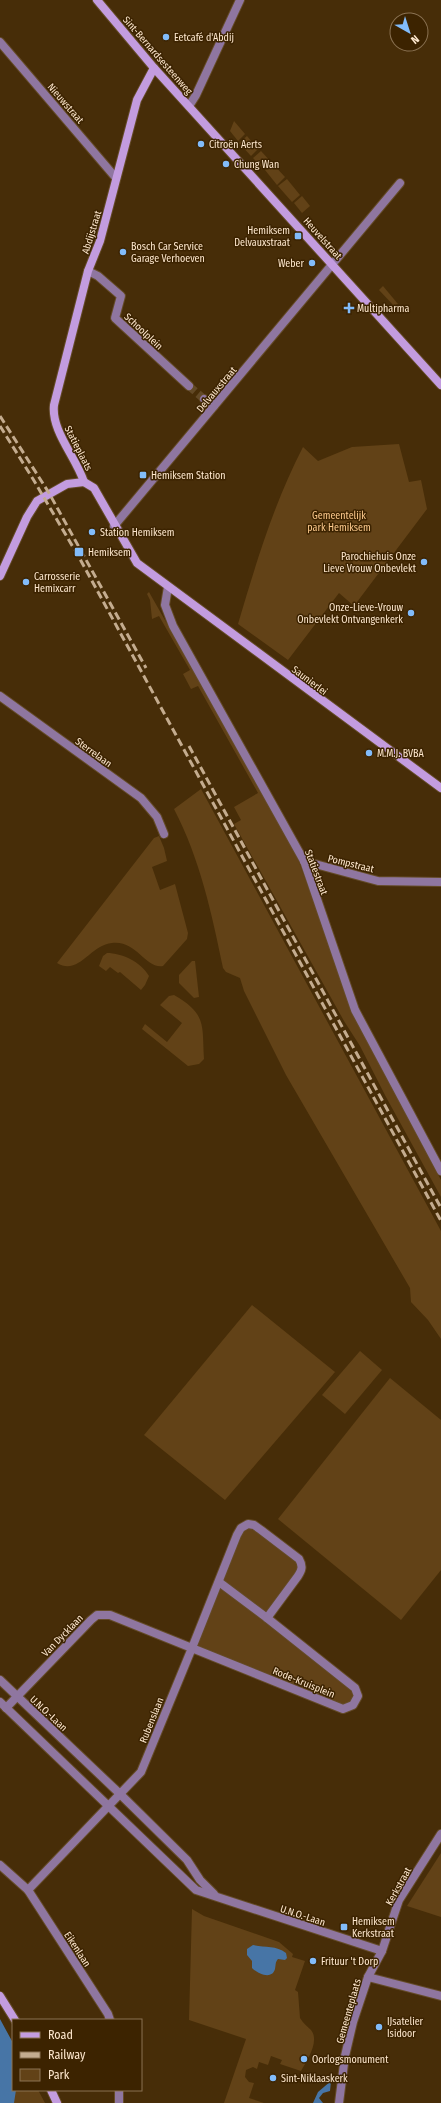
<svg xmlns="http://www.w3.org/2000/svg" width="441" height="2103" font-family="'Fira Sans Condensed',sans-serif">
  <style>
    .green { fill: #624217 }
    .water { fill: #4775a6 }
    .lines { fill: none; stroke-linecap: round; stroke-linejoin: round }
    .street-tunnel { stroke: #624926; stroke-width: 8; stroke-dasharray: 8 4; stroke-linecap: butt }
    .street-casing { stroke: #644b28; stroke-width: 10 }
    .secondary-casing { stroke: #644b28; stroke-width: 10 }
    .street { stroke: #8f76a0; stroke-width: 8 }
    .secondary { stroke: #c39cdf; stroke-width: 8 }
    .rail { stroke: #c4ac8f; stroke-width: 3; stroke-dasharray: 8 4; stroke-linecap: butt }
    .poi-dot { fill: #82bcfa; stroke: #3c2300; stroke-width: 1.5 }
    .labels { text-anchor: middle; stroke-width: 3; stroke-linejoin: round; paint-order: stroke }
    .poi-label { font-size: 10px; fill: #fee8ce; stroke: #3c2300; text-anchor: start }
    .street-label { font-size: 10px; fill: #fee8ce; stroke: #3c2300 }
    .park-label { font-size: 10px; fill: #fdca8d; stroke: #3c2300 }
  </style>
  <rect width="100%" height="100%" fill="#472d08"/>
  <g class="green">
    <polygon points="234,121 245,134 238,141 230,131"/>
    <polygon points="247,136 258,149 251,156 239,143"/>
    <polygon points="261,151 271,162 263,169 253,158"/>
    <polygon points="273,164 285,177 277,185 265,170"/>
    <polygon points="287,179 300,195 292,202 278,186"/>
    <polygon points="302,196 310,206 302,213 294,203"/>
    <polygon points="383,286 398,304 395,307 379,290"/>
    <path d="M399,444L409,482L421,480L427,509L354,606L339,593L288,660L238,624C256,563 274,503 303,447L318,461L352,447Z"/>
    <polygon points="149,592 274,812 299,862 352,1008 441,1180 441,1197 386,1097 360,1046 344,1021 234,824 241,820 234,807 258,793 198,686 191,689 183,674 190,670 159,616 152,619 150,600 147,594"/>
    <path d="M201,789L441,1231V1339L428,1320L411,1302L410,1288L286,1075L244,991L240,978L226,972L223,968C212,914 200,859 174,809Z"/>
    <path d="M159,836L164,848L167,861L152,867L160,890L175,884L188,933L187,939L163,966C145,969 137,940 112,943C90,945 79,976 57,963L154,838Z"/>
    <path d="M107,953C122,953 141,962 149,976L145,985L141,990L120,972L118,973L110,967L106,971L99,966L103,956Z"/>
    <polygon points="192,961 195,961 199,997 194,998 179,983 179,975"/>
    <path d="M174,995C207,1014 202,1025 204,1059L199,1064L188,1066L142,1029L145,1024L167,1042L182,1023L160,1005L169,996Z"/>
    <polygon points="252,1305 335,1372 225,1500 144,1435"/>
    <polygon points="360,1351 382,1370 345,1414 322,1395"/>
    <polygon points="390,1378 441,1420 441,1570 401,1620 278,1519"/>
    <polygon points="248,1524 302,1564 267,1618 358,1696 349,1707 192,1648 237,1535"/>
    <polygon points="441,1853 441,1917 407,1906"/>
    <path d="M192,1909L204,1916L279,1942L293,1954L292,1957L305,1961L295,1990L298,1992L300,2018C303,2023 307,2026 311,2030C320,2041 307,2061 301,2071L280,2064L282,2060L271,2056L268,2065L259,2062L257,2069L253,2067L246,2070L245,2077L249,2082L254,2083L249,2098L264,2103H224L246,2039L189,2020Z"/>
    <polygon points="0,2021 13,2043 13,2090 38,2090 45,2103 0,2103"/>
  </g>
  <g class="water">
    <path d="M253,1945C265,1948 276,1945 286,1953L287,1958L285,1960L278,1959C275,1963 276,1964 275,1969C272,1980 258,1974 252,1968V1961L247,1955V1949Z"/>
    <polygon points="0,2019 13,2043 13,2090 16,2090 14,2103 0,2103"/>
    <polygon points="331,2081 330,2091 323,2093 319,2098 323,2103 313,2103 318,2092"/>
  </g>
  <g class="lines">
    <polyline class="street-tunnel" points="189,386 204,399"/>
    <g class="street-casing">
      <g id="street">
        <polyline points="0,42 116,178"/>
        <polyline points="189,106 196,95 240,0"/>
        <polyline points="88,271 98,276 121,296 115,318 189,386"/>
        <polyline points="204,399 214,406"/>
        <polyline points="114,526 400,183"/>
        <polyline points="168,587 165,605 173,626 304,861 355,1010 441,1171"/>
        <polyline points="0,696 141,798 157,817 164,834"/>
        <polyline points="304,861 378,881 441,882"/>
        <polyline points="219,1582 267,1618"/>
        <polyline points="0,1680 119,1793 187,1860 200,1880 214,1894"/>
        <polyline points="0,1702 196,1890 382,1951"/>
        <path d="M6,1708L91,1620L97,1615H110L343,1709L353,1705L358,1696L355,1688L267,1618L298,1576C302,1570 303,1566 299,1559L261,1530L254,1525L248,1524L241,1528L237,1535C222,1573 207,1610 192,1648L141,1772L28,1890"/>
        <polyline points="0,1865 28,1890 108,2014 110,2020"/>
        <polyline points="368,1977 441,1996"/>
        <polyline points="119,2090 119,2103"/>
        <polyline points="339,2103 345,2056 353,2022 368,1977 382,1951 399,1900 441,1834"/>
      </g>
    </g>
    <g class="secondary-casing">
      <g id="secondary">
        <polyline points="97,0 154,68 441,385"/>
        <path d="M154,68L137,100L100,241L88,271L54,405C51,431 76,457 84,482L94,488L137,563L441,788"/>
        <polyline points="0,576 27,517 37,501 67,484 84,482"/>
        <polyline points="0,1996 15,2020"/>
        <polyline points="51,2090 57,2103"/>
      </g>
    </g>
    <use href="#street" class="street"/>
    <use href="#secondary" class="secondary"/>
    <g class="rail">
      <polyline points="0,416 49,493 146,668"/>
      <polyline points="0,426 33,479 80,559 441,1221"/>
      <polyline points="189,746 441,1208"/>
    </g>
  </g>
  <g class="poi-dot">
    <circle cx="166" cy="37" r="4"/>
    <circle cx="201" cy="144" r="4"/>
    <circle cx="226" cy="164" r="4"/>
    <rect x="294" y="232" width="8" height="8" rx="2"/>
    <circle cx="123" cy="252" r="4"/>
    <circle cx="312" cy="263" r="4"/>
    <path d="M347 302h4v4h4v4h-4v4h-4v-4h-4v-4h4z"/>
    <rect x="139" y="471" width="8" height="8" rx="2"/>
    <circle cx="92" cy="532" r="4"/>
    <rect x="74" y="547" width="10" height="10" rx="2"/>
    <circle cx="424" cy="562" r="4"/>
    <circle cx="26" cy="582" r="4"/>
    <circle cx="411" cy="613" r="4"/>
    <circle cx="369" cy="753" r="4"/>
    <rect x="340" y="1923" width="8" height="8" rx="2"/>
    <circle cx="313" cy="1961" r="4"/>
    <circle cx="379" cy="2027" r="4"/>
    <circle cx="304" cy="2059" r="4"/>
    <circle cx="273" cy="2078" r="4"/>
  </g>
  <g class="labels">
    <g class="poi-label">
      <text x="174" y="41">Eetcafé d'Abdij</text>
      <text x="209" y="148">Citroën Aerts</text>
      <text x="234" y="168">Chung Wan</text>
      <text x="290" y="234" text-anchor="end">Hemiksem<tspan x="290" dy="12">Delvauxstraat</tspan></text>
      <text x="131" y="250">Bosch Car Service<tspan x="131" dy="12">Garage Verhoeven</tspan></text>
      <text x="304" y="267" text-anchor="end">Weber</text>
      <text x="357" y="312">Multipharma</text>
      <text x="151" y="479">Hemiksem Station</text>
      <text x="100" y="536">Station Hemiksem</text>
      <text x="88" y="556">Hemiksem</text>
      <text x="416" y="560" text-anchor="end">Parochiehuis Onze<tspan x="416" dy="12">Lieve Vrouw Onbevlekt</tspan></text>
      <text x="34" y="580">Carrosserie<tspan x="34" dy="12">Hemixcarr</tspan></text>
      <text x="403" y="611" text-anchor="end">Onze-Lieve-Vrouw<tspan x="403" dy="12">Onbevlekt Ontvangenkerk</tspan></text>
      <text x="377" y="757">M.M.J. BVBA</text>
      <text x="352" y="1925">Hemiksem<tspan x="352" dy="12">Kerkstraat</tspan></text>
      <text x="321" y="1965">Frituur 't Dorp</text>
      <text x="387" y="2025">IJsatelier<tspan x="387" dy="12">Isidoor</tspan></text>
      <text x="312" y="2063">Oorlogsmonument</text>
      <text x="281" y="2082">Sint-Niklaaskerk</text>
    </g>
    <g class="street-label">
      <text transform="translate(158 55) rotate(49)" y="4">Sint-Bernardsesteenweg</text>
      <text transform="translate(66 103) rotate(49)" y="4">Nieuwstraat</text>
      <text transform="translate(91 232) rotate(-73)" y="4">Abdijstraat</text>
      <text transform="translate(323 238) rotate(48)" y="4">Heuvelstraat</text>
      <text transform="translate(144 331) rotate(43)" y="4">Schoolplein</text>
      <text transform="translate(216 389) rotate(-50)" y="4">Delvauxstraat</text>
      <text transform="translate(79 448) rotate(63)" y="4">Statieplaats</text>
      <text transform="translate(310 680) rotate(37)" y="4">Saunierlei</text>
      <text transform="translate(94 752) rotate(36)" y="4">Sterrelaan</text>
      <text transform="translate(351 863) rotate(14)" y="4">Pompstraat</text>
      <text transform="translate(317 872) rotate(69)" y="4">Statiestraat</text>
      <text transform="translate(62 1635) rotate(-46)" y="4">Van Dycklaan</text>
      <text transform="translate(304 1682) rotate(22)" y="4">Rode-Kruisplein</text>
      <text transform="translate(49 1713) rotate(43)" y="4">U.N.O.-Laan</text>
      <text transform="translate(151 1720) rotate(-68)" y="4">Rubenslaan</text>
      <text transform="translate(398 1886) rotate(-61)" y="4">Kerkstraat</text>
      <text transform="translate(303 1915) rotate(18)" y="4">U.N.O.-Laan</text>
      <text transform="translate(78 1949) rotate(57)" y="4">Eikenlaan</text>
      <text transform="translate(348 2011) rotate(-74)" y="4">Gemeenteplaats</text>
    </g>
    <g class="park-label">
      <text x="339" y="519">Gemeentelijk<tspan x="339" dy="12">park Hemiksem</tspan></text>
    </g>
  </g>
  <rect x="12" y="2019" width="130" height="72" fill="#3c2300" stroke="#8a7252"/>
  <rect x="20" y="2032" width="20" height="6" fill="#c39cdf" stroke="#8a7252"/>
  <text x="48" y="2039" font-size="12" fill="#fee8ce">Road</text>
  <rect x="20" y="2052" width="20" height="6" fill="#c4ac8f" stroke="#8a7252"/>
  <text x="48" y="2059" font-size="12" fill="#fee8ce">Railway</text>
  <rect x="20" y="2069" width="20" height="12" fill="#624217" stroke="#8a7252"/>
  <text x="48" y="2079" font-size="12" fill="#fee8ce">Park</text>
  <g transform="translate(409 32) rotate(141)"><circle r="19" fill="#3c2300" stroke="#8a7252"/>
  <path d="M0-3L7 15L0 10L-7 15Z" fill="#82bcfa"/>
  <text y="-6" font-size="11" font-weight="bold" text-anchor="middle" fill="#fee8ce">N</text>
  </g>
</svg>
